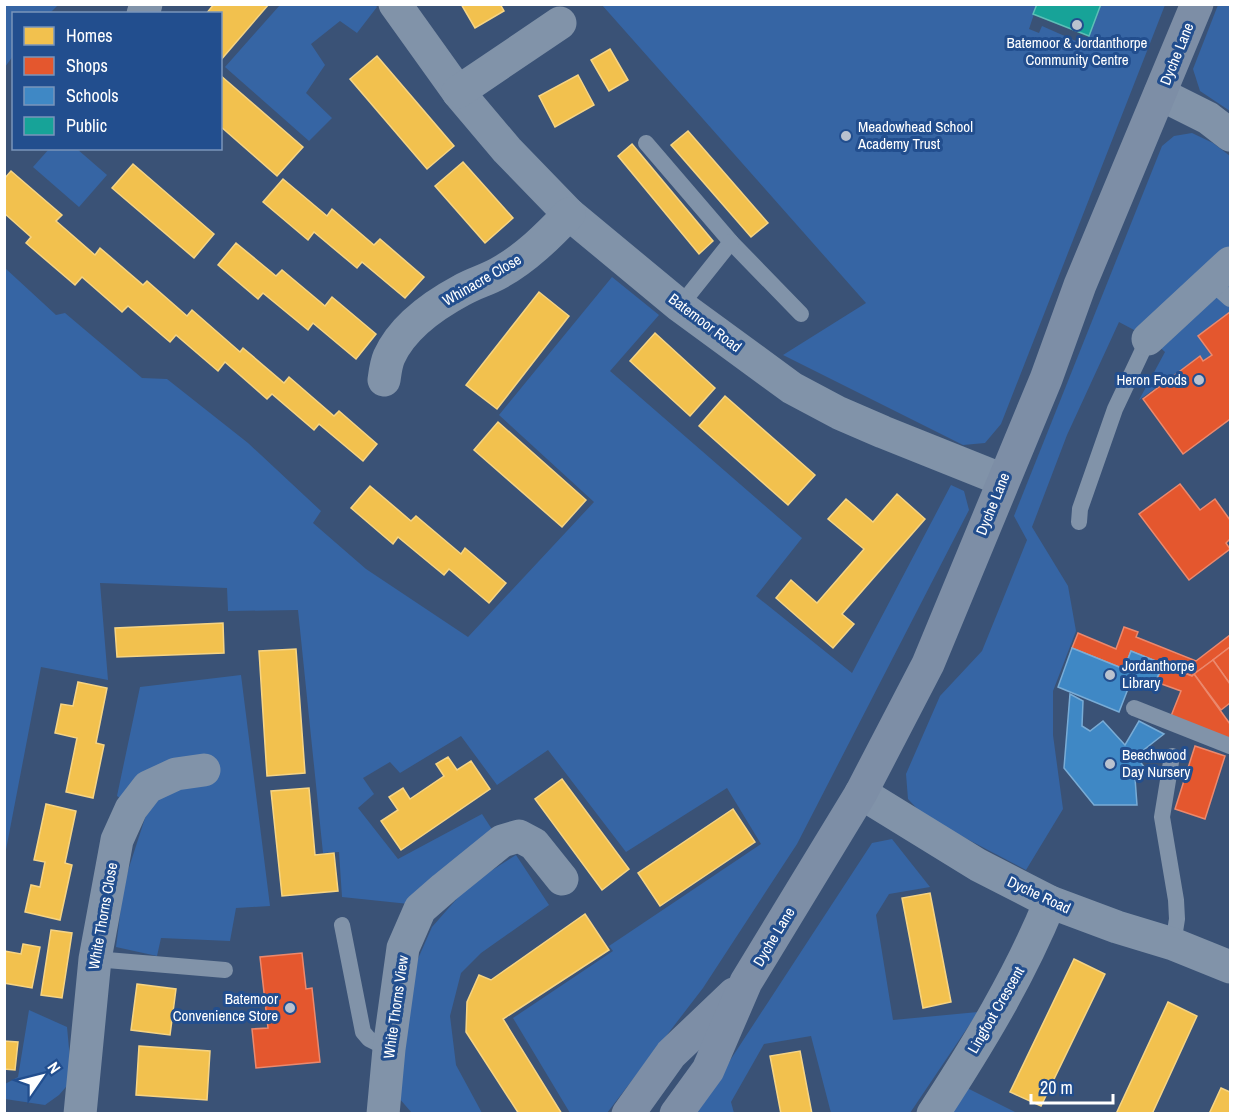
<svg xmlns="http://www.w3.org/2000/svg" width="1235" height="1118" font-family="'Archivo Narrow',sans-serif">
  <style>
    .green { fill: #3665a4 }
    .homes { fill: #f2c14e; stroke: #f6d483; stroke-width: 1.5 }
    .shops { fill: #e4572e; stroke: #ec896d; stroke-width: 1.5 }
    .schools { fill: #3f88c5; stroke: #79acd6; stroke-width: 1.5 }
    .public { fill: #17a398; stroke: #5dbfb7; stroke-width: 1.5 }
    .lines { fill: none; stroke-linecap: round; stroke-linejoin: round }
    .lane { stroke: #8193a9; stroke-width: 16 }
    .street { stroke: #8193a9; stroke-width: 33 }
    .secondary { stroke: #7d8ea6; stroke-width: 33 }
    .poi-dot { fill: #bac2cf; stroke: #224e8e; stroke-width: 2 }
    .labels { text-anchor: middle; stroke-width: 6; stroke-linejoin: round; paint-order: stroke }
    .poi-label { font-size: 15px; fill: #fff; stroke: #224e8e; text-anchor: start }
    .street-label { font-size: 15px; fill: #fff; stroke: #224e8e }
  </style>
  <rect width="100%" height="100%" fill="#3a5276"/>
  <g class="green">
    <polygon points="5,4 58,5 50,13 14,14 13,56 5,67"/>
    <polygon points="375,4 377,7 357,33 340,21 311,44 325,65 306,93 332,118 309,141 225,67 280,5"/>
    <polygon points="602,5 1037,5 1029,29 1039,33 1042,26 1085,45 1101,5 1165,5 1001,424 985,443 963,445 783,355 866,303"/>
    <polygon points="1218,5 1230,5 1230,111 1200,91 1193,69"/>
    <polygon points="1192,133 1213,143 1230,156 1230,312 1199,336 1212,355 1203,361 1199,357 1139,400 1165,352 1151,339 1119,322 1067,435 1032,527 1068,586 1076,631 1053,691 1053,735 1063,809 1026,870 925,817 908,799 906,774 940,696 982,651 1027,540 1014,516 1162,146 1174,136"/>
    <polygon points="49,149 77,149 107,175 79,207 33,167"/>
    <polygon points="5,268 56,315 65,313 142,378 167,379 248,443 321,511 313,523 366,569 468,637 594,502 499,415 612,277 659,315 610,371 802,538 756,596 852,673 951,485 964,491 969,510 797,844 703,988 607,1113 570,1113 513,1018 613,951 609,946 761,844 727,788 626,852 548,750 497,785 461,736 400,773 390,762 363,778 374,794 358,808 398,859 482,814 495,834 409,904 342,897 339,852 323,853 298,610 228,611 227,588 100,583 108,680 41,667 5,855"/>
    <polygon points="241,675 270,906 236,908 230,941 161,938 157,956 116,947 124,883 146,815 117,796 140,687"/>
    <polygon points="892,839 930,887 889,894 876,915 893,1020 978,1012 910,1113 831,1113 811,1036 764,1044 731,1102 734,1113 695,1114 872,843"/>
    <polygon points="516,855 549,905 481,953 461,973 450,1016 456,1065 482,1113 415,1113 411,1112 399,1098 413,970 432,927 469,885"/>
    <polygon points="29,1010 67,1027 72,1080 59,1095 45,1105 5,1099 5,1084 18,1077"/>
    <polygon points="967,1088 1017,1113 949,1114"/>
  </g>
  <g class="homes">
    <polygon points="214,4 269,4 220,61 220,14 206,14"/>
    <polygon points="461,4 500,4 504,11 475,28"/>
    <polygon points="610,49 628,80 609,91 591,60"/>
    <polygon points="377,56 454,146 427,169 350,79"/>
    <polygon points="220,75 303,147 277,176 220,126"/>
    <polygon points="578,75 594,105 555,127 539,96"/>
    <polygon points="688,131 768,223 751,237 671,145"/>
    <polygon points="632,144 713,241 699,254 618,156"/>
    <polygon points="463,162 513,218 485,243 435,186"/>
    <polygon points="133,164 214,234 194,258 112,188"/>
    <polygon points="11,171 62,215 56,221 95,255 100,248 143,285 147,281 187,316 192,310 240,352 243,348 284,383 289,377 334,416 339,411 377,444 363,461 319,424 314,430 272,394 267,399 225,362 218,371 176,335 170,342 128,306 122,312 82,277 75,285 26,243 31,237 4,213 4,179"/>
    <polygon points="283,179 327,216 332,209 374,245 380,239 424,277 405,298 362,262 357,268 314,232 308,240 263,202"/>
    <polygon points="236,243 276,276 282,270 325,306 332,297 376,334 356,359 313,323 308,330 263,293 258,299 218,265"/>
    <polygon points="539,292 569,316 497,409 466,385"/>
    <polygon points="655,333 715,388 690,416 630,361"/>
    <polygon points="725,396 815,475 788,505 699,426"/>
    <polygon points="498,422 586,500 562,527 474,450"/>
    <polygon points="370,486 411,521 416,516 461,554 465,548 506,583 489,603 449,569 444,575 398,537 393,544 351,508"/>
    <polygon points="897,494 925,519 842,614 854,624 833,648 776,598 791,580 817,603 864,549 828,519 846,499 873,522"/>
    <polygon points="223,623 224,653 117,657 115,628"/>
    <polygon points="296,649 305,773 267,776 259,651"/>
    <polygon points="78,682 107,688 96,743 104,745 93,798 66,792 77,738 55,733 61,704 73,706"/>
    <polygon points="448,757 457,770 471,761 490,789 401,850 381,821 398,810 389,797 403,788 410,799 444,776 436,764"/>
    <polygon points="562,779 629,869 602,890 535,799"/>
    <polygon points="309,788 315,855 334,853 338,891 282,896 271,791"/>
    <polygon points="46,804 76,811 65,863 72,865 60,920 25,912 31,885 40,887 45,862 34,860"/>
    <polygon points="733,809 755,842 660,906 638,873"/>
    <polygon points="930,893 951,1002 923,1008 902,898"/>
    <polygon points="585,914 609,950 503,1019 562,1114 519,1114 466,1032 467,1002 479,975 491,980"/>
    <polygon points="51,930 72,933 62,998 41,995"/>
    <polygon points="23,944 40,947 32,988 4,983 4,951 21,954"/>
    <polygon points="1074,959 1105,974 1041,1106 1010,1092"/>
    <polygon points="137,984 176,989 170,1035 131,1030"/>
    <polygon points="1168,1002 1197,1016 1152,1114 1116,1114"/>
    <polygon points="4,1041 18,1042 15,1070 4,1069"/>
    <polygon points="139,1046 210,1051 207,1100 136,1095"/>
    <polygon points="800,1051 812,1114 781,1114 770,1056"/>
    <polygon points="1221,1088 1230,1092 1230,1114 1209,1114"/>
  </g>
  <g class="shops">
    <polygon points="1230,312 1230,419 1183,454 1143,399 1200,356 1203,361 1212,355 1198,336"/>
    <polygon points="1180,484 1200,510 1215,499 1230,520 1230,539 1226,543 1230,549 1189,580 1139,514"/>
    <polygon points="1124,627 1138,632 1136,637 1196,661 1230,635 1230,647 1192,676 1131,651 1124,669 1072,648 1078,633 1116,649"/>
    <polygon points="1230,647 1230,684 1213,660"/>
    <polygon points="1213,660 1230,684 1230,703 1221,710 1194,674"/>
    <polygon points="1163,664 1192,676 1194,674 1230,724 1230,739 1171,716 1181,691 1156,682"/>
    <polygon points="1195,746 1225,756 1205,819 1175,809"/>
    <polygon points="302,953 306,989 312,988 320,1062 256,1068 252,1029 268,1028 260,957"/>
  </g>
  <g class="schools">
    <polygon points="1072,648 1124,669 1131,651 1163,664 1152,690 1131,681 1119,712 1058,687"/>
    <polygon points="1070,694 1083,701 1082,726 1090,731 1103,721 1125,745 1139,721 1164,734 1136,756 1147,771 1135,778 1137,805 1094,805 1064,768"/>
  </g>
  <polygon class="public" points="1037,4 1101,4 1089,36 1033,14"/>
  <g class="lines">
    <g class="lane">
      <polyline points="646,143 731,242 801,314"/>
      <polyline points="1211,282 1230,299"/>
      <polyline points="680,306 731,242"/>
      <polyline points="1079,522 1080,509 1115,409 1148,339"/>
      <polyline points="1134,708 1230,746"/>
      <polyline points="1172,756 1162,817 1176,900 1177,919 1173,944"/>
      <polyline points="342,925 363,1032 369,1039 389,1049"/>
      <polyline points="95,959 225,970"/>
    </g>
    <g class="street">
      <polyline points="395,4 458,92 507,150 569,214 680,306 792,388 839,413 883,432 1003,480"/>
      <polyline points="143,14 146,4"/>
      <polyline points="458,92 560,23"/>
      <polyline points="1160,94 1208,118 1230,135"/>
      <polyline points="1148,339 1230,263"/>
      <path d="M384,380C385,373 386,364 389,357C402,328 434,305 462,290C474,283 487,280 499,273C526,258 548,236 569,214"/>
      <polyline points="861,793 978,865 1050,902 1117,927 1173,944 1230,967"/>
      <polyline points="80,1114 95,959 117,840 131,809 148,787 176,774 204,770"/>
      <polyline points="383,1114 389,1049 403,948 420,909 444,888 502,841 519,836 534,844 562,879"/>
      <path d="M933,1114C978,1045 1019,978 1050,902"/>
    </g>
    <g class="secondary">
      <polyline points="628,1114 671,1054 734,994"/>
      <polyline points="676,1114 708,1070 746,982 861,793 928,664 1046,379 1080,285 1197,4"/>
    </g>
  </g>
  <g class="poi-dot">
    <circle cx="1077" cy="25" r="6"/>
    <circle cx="846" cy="136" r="6"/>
    <circle cx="1199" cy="380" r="6"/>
    <circle cx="1110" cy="675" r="6"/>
    <circle cx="1110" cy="764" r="6"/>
    <circle cx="290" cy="1008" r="6"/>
  </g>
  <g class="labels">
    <g class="poi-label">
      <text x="1077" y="48" text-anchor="middle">Batemoor &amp; Jordanthorpe<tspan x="1077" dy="17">Community Centre</tspan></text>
      <text x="858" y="132">Meadowhead School<tspan x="858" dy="17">Academy Trust</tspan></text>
      <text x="1187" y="385" text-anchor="end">Heron Foods</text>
      <text x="1122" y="671">Jordanthorpe<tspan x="1122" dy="17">Library</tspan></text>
      <text x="1122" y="760">Beechwood<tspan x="1122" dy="17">Day Nursery</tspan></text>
      <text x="278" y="1004" text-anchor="end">Batemoor<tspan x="278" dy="17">Convenience Store</tspan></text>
    </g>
    <g class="street-label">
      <text transform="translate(1177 54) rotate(-68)" y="5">Dyche Lane</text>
      <text transform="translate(482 280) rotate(-30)" y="5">Whinacre Close</text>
      <text transform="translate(705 323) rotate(37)" y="5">Batemoor Road</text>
      <text transform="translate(993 504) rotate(-68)" y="5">Dyche Lane</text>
      <text transform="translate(1039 895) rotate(25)" y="5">Dyche Road</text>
      <text transform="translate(103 916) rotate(-80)" y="5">White Thorns Close</text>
      <text transform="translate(774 937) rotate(-59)" y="5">Dyche Lane</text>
      <text transform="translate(396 1007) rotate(-82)" y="5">White Thorns View</text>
      <text transform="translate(996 1010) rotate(-60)" y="5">Lingfoot Crescent</text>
    </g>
  </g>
  <rect width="1235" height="1118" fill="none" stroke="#ffffff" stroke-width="12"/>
  <rect x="12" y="12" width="210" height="138" fill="#224e8e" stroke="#7a95bb" stroke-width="1.5"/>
  <rect x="24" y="27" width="30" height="18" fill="#f2c14e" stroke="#7a95bb" stroke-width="1.5"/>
  <text x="66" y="42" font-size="18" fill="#ffffff">Homes</text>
  <rect x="24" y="57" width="30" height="18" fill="#e4572e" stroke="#7a95bb" stroke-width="1.5"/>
  <text x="66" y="72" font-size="18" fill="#ffffff">Shops</text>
  <rect x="24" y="87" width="30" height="18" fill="#3f88c5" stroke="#7a95bb" stroke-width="1.5"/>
  <text x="66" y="102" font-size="18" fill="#ffffff">Schools</text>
  <rect x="24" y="117" width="30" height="18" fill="#17a398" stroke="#7a95bb" stroke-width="1.5"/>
  <text x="66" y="132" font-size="18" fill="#ffffff">Public</text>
  <g transform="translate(42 1076) rotate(55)" stroke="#224e8e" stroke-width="4.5" paint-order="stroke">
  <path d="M0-4.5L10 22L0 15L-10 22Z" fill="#ffffff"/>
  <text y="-9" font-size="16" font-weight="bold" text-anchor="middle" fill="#ffffff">N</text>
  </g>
  <path d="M1031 1094v9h82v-9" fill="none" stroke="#ffffff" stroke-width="3"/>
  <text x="1040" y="1094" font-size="18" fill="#ffffff" stroke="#224e8e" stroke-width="4.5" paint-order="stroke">20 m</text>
</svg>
